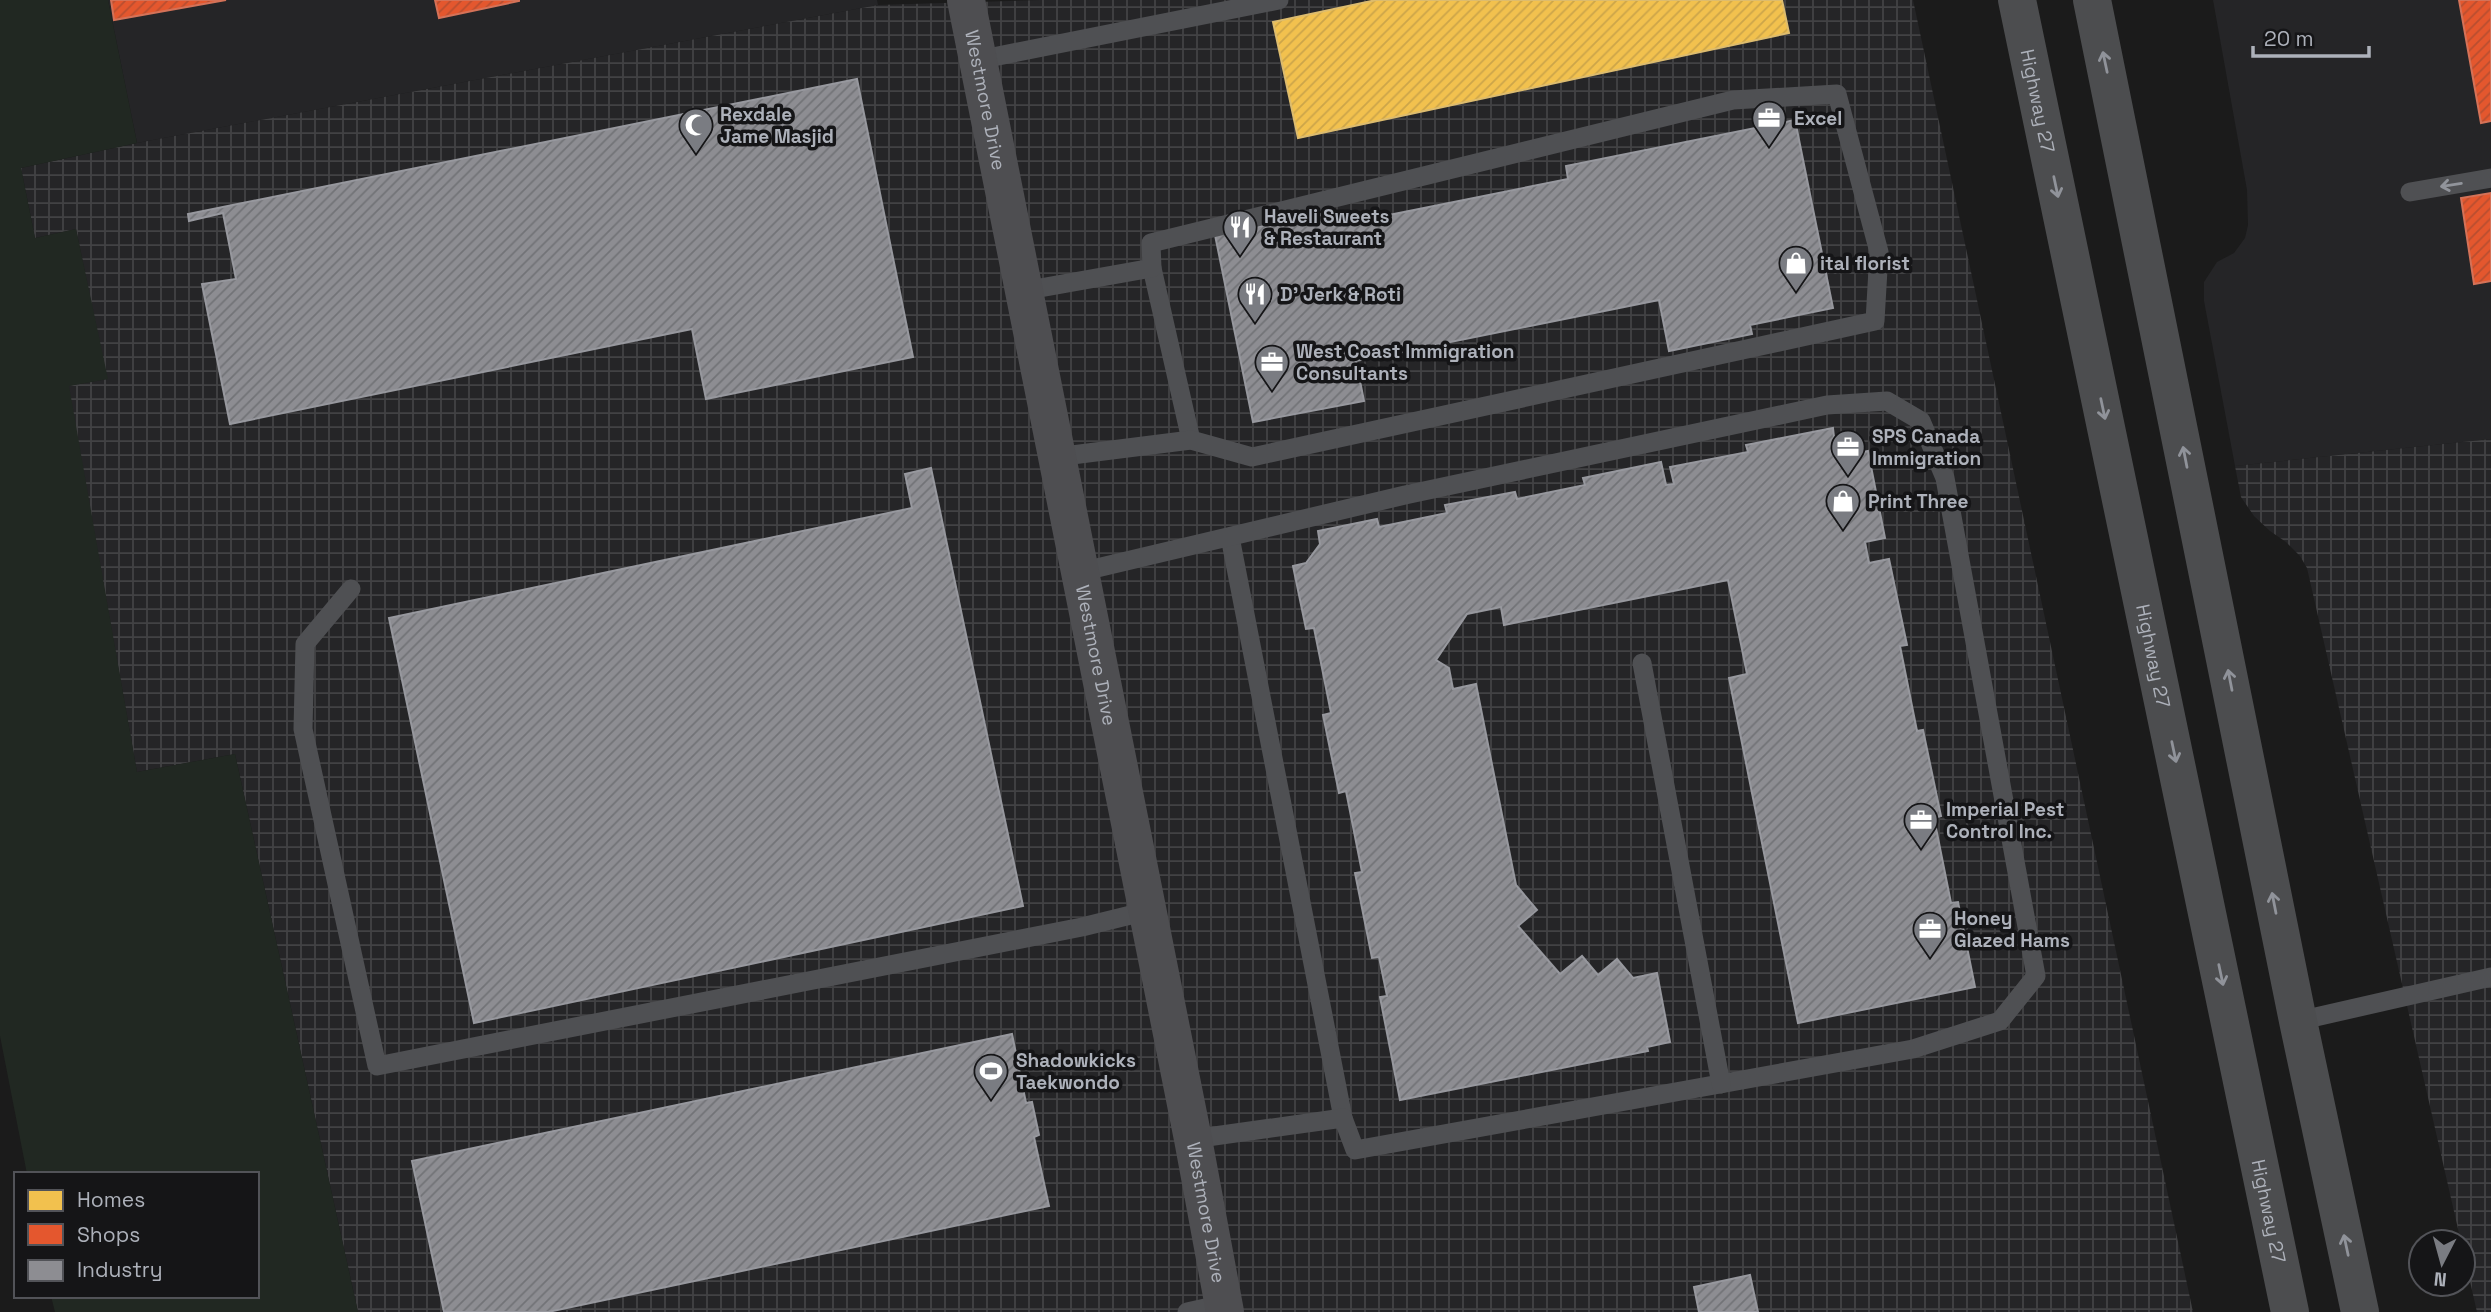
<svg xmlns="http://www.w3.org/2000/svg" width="2491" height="1312" font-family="'Space Grotesk',sans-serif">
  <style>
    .built { fill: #252527 }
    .industrial { fill: url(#industrial-grid) }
    .grass { fill: #212822 }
    .homes { fill: url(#homes-hatch); stroke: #ddbc6e; stroke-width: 2 }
    .shops { fill: url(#shops-hatch); stroke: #d47258; stroke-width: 2 }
    .industry { fill: url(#industry-hatch); stroke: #97989e; stroke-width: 2 }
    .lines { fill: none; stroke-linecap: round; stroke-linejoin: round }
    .lane { stroke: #4f5053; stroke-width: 19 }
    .secondary { stroke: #4e4e51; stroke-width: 38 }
    .primary { stroke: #4c4d4f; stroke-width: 38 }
    .oneway { stroke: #90939a }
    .oneway2 { stroke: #91949b }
    .labels { text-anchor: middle; stroke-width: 7; stroke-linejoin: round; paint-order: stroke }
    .street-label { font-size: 19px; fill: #adb1ba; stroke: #151517 }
    .poi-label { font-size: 19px; font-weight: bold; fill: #adb1ba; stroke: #151517; text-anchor: start }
  </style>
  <defs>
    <pattern id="industrial-grid" width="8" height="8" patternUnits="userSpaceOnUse" patternTransform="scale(1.75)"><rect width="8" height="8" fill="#252527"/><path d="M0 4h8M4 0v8" fill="none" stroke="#424244"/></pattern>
    <pattern id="homes-hatch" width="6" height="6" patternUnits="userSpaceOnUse" patternTransform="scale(1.75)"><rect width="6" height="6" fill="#f2c14e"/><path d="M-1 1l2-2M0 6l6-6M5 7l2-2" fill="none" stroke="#cca54a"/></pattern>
    <pattern id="shops-hatch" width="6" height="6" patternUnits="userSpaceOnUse" patternTransform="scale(1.75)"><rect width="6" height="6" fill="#e4572e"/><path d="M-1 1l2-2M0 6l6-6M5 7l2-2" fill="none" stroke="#b84e30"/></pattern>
    <pattern id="industry-hatch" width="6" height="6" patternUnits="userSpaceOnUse" patternTransform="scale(1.75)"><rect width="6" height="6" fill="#8d8d92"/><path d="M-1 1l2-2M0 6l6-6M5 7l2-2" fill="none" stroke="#727377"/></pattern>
  </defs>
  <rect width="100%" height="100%" fill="#1b1b1b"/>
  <g class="built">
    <polygon points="108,0 877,0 878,5 137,143"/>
    <polygon points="2213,0 2491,0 2491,439 2235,466 2204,301 2204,282 2217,262 2234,253 2245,238 2248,225 2247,190"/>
  </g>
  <g class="industrial">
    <polygon points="1041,0 1913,0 2193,1312 358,1312 235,754 137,772 68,386 107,379 76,229 35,238 21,168 137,143 878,5"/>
    <polygon points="2491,439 2491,1312 2477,1312 2307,568 2300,556 2286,542 2270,531 2254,516 2241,497 2235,466"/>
  </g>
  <polygon class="grass" points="0,0 108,0 137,143 21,168 35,238 76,229 108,379 69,386 137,772 235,754 358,1312 55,1312 51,1296 257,1296 257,1174 27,1174 0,1036"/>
  <polygon class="homes" points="1376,0 1782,0 1789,33 1298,138 1273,22"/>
  <g class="shops">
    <polygon points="111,0 226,0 114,20"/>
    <polygon points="435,0 519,0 519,1 439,18"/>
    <polygon points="2459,0 2491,0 2491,121 2481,123"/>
    <polygon points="2491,193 2491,281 2474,284 2461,198"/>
  </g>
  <g class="industry">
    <polygon points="857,79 913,357 706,399 692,329 230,424 202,284 236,279 223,213 189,221 188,214"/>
    <polygon points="1795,120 1833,308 1750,325 1752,334 1669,351 1659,300 1356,361 1364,401 1253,422 1215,235 1331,212 1334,226 1568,179 1566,166"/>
    <polygon points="1833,428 1834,437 1858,453 1868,451 1885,538 1865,542 1869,563 1889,559 1907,645 1900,646 1917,731 1923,730 1941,816 1934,818 1951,903 1958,902 1975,987 1798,1023 1729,678 1747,674 1728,580 1504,625 1501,607 1467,614 1436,660 1449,668 1453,689 1476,684 1516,885 1537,910 1518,926 1560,974 1582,956 1598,975 1617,959 1633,978 1657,973 1670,1042 1647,1047 1648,1051 1400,1100 1380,997 1387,996 1379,957 1372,958 1355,873 1362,872 1346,791 1339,793 1323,715 1331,713 1314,628 1306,629 1293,566 1306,563 1320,544 1318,531 1377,519 1379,527 1447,513 1445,505 1515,492 1517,499 1585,485 1583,478 1661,462 1666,485 1674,484 1670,467 1748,452 1746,445"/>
    <polygon points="931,468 1023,906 474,1023 389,618 912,508 905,474"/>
    <polygon points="1012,1034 1026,1103 1032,1102 1039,1135 1034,1137 1049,1206 548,1312 444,1312 412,1161"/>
    <polygon points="1750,1275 1758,1312 1699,1312 1694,1287"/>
  </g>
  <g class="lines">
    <g class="lane">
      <polyline points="978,60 1279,0"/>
      <polyline points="2410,192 2491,178"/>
      <polyline points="1152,268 1191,440"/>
      <polyline points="1023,291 1152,268 1151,243 1733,100 1837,94 1879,252 1875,321 1252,457 1191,440 1056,457"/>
      <polyline points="1230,537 1343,1118"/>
      <polyline points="1080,572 1405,495 1827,405 1887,401 1921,421 1945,478 2036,976 2000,1021 1913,1049 1355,1150 1343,1118 1193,1139"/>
      <polyline points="351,589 305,644 303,729 377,1066 1082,927 1147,911"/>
      <polyline points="1642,663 1721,1084"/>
      <polyline points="2298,1021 2491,977"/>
      <polyline points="1187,1312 1223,1304"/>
    </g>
    <path class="secondary" id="s1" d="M966,0L1193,1139L1225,1312"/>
    <g class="primary">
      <path id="s2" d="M2017,0L2290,1312"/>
      <polyline points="2092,0 2298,1021 2360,1312"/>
    </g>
  </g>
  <defs><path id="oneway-shaft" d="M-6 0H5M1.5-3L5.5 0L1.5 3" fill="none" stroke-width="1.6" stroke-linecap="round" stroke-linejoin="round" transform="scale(1.75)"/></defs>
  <g class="oneway">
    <use href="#oneway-shaft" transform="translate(2105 62) rotate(-102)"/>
    <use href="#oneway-shaft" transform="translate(2056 187) rotate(78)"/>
    <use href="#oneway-shaft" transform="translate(2103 409) rotate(78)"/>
    <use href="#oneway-shaft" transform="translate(2185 457) rotate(-101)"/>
    <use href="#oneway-shaft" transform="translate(2230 680) rotate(-101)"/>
    <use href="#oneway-shaft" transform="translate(2174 752) rotate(78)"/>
    <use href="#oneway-shaft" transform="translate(2274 903) rotate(-101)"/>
    <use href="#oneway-shaft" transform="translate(2221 975) rotate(78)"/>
    <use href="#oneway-shaft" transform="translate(2346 1245) rotate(-102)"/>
  </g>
  <use class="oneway2" href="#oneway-shaft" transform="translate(2451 185) rotate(171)"/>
  <defs>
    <g id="office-pin" transform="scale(1.75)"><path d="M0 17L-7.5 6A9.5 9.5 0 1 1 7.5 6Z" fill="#7a7c82" stroke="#151517"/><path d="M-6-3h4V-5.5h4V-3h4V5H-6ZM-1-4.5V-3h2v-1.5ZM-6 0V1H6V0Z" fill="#fff"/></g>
    <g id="mosque-pin" transform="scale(1.75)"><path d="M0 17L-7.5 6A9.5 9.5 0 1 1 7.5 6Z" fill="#7a7c82" stroke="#151517"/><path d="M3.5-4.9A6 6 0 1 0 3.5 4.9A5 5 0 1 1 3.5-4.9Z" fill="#fff"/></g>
    <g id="restaurant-pin" transform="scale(1.75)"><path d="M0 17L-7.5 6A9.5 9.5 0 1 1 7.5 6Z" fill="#7a7c82" stroke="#151517"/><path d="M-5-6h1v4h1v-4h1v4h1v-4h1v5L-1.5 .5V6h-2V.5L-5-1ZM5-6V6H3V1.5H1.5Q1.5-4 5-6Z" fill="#fff"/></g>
    <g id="shop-pin" transform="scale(1.75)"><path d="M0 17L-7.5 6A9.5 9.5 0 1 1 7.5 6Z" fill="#7a7c82" stroke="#151517"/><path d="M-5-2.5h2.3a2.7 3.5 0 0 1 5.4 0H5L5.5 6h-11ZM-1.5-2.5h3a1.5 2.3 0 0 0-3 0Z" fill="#fff"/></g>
    <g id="stadium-pin" transform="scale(1.75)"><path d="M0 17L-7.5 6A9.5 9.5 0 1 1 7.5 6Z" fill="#7a7c82" stroke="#151517"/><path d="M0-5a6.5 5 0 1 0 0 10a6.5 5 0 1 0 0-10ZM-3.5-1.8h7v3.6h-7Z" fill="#fff"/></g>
  </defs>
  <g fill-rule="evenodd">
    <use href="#office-pin" x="1769" y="118"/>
    <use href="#mosque-pin" x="696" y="125"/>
    <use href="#restaurant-pin" x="1240" y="227"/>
    <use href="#shop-pin" x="1796" y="263"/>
    <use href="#restaurant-pin" x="1255" y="294"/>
    <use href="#office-pin" x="1272" y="362"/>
    <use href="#office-pin" x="1848" y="447"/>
    <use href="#shop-pin" x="1843" y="501"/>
    <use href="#office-pin" x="1921" y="820"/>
    <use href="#office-pin" x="1930" y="929"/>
    <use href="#stadium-pin" x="991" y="1071"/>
  </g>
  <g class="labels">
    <g class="street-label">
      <text dy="7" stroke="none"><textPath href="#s1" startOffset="102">Westmore Drive</textPath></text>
      <text dy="7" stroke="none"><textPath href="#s2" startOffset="103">Highway 27</textPath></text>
      <text dy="7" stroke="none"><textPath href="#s1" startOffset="668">Westmore Drive</textPath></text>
      <text dy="7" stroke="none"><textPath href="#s2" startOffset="670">Highway 27</textPath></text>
      <text dy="7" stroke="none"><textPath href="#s2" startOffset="1237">Highway 27</textPath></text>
      <text dy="7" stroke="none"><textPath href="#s1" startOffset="1236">Westmore Drive</textPath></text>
    </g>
    <g class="poi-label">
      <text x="720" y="121">Rexdale<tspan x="720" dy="22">Jame Masjid</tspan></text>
      <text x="1794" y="125">Excel</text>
      <text x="1264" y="223">Haveli Sweets<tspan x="1264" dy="22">&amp; Restaurant</tspan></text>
      <text x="1820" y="270">ital florist</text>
      <text x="1280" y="301">D' Jerk &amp; Roti</text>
      <text x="1296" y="358">West Coast Immigration<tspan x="1296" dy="22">Consultants</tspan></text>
      <text x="1872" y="443">SPS Canada<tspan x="1872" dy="22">Immigration</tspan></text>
      <text x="1868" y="508">Print Three</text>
      <text x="1946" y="816">Imperial Pest<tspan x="1946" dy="22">Control Inc.</tspan></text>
      <text x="1954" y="925">Honey<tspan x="1954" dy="22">Glazed Hams</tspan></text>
      <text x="1016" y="1067">Shadowkicks<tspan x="1016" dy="22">Taekwondo</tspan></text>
    </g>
  </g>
  <rect x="14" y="1172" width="245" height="126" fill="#151517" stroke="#525358" stroke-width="2"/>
  <rect x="28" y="1190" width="35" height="21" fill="#f2c14e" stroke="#525358" stroke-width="2"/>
  <text x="77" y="1207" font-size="21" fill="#adb1ba">Homes</text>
  <rect x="28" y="1224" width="35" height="21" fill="#e4572e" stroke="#525358" stroke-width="2"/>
  <text x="77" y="1242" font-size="21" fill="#adb1ba">Shops</text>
  <rect x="28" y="1260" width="35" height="21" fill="#8d8d92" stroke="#525358" stroke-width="2"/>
  <text x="77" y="1277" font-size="21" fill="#adb1ba">Industry</text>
  <g transform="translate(2442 1263) rotate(186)"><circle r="33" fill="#151517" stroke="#525358" stroke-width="2"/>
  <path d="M0-5L12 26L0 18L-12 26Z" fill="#7a7c82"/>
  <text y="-10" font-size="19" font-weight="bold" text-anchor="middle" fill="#adb1ba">N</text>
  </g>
  <path d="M2253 46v10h116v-10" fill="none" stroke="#adb1ba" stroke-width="3.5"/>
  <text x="2264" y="46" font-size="21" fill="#adb1ba" stroke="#151517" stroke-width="5" paint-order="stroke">20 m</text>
</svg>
